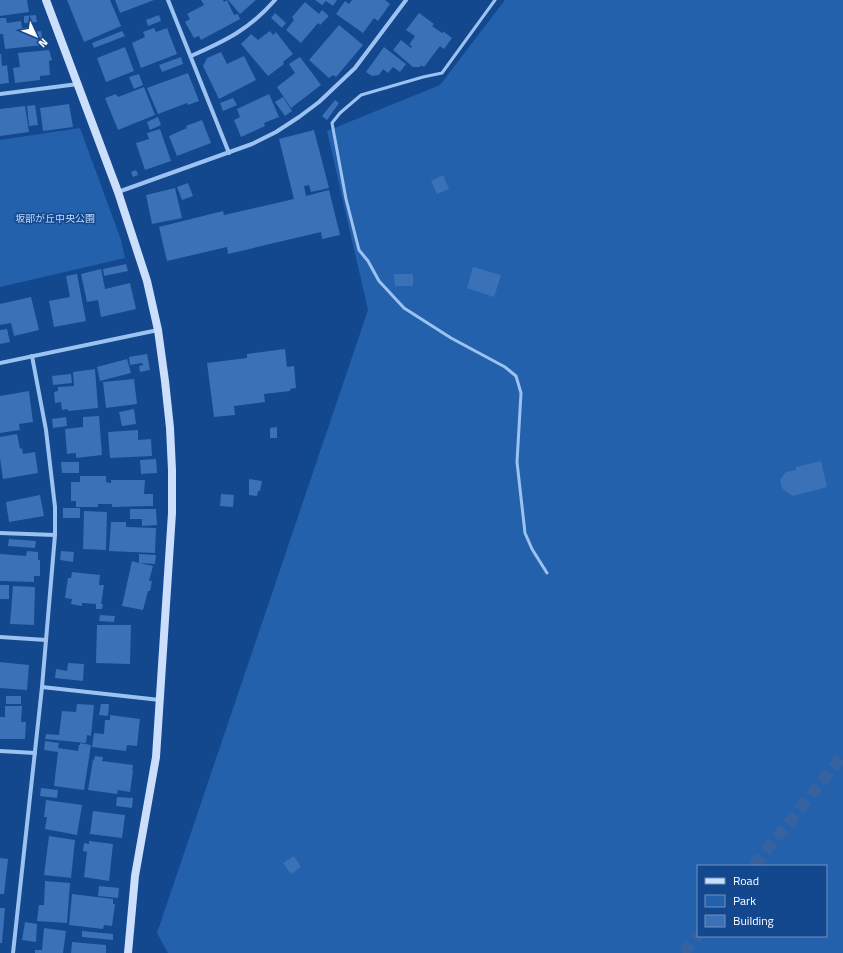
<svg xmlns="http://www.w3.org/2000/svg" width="843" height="953" font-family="'Titillium Web','Noto Sans JP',sans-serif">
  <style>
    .green { fill: #2461ad; fill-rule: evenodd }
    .building { fill: #3b71b7 }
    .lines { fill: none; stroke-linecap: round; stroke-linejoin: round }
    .highway-tunnel { stroke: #36639f; stroke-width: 12; stroke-dasharray: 12 6; stroke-linecap: butt }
    .lane { stroke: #9cc2f1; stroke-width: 3 }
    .street { stroke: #9cc2f1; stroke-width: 4 }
    .secondary { stroke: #cbdffc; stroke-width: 8 }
    .labels { text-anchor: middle; stroke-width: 3; stroke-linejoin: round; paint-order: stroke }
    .park-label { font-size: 10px; fill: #c3dcfc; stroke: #13478e }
  </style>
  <rect width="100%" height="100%" fill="#13478e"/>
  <g class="green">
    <path d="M505,0H843V953H168L157,933L368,310L327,131L440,85ZM698,866H826V936H698Z"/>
    <polygon points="80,128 121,240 125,258 0,287 0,140"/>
  </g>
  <g class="building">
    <polygon points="0,0 27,0 29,12 0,16"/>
    <polygon points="67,0 110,0 121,26 84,42"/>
    <polygon points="115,0 154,0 120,13"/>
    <polygon points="201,0 223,0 224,2 227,0 234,15 238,14 240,19 201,40 199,36 194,38 185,22 190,19 187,14 204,5"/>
    <polygon points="228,0 256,0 240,14"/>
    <polygon points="315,0 337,0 333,6 326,1 322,5"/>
    <polygon points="352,0 385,0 390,4 378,21 374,18 363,33 336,14 345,1 349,4"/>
    <polygon points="305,2 319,14 322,10 329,16 320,25 318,23 301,43 286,30 294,20 292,17"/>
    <polygon points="275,13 286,23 282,28 271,18"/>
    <polygon points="419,13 434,24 432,26 442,33 444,32 452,38 444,49 440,46 424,67 421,65 420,67 413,67 393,50 401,40 411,48 412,46 409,45 415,36 406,30"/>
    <polygon points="36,15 37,22 24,23 24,16"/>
    <polygon points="159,15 161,21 148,26 146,20"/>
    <polygon points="0,18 6,18 7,23 21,21 22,28 33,27 33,32 41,31 43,45 5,49 3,34 0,34"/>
    <polygon points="339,25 363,45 336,77 333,75 329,78 309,60"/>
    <polygon points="154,28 156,32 167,28 177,54 141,68 132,43 145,37 143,32"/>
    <polygon points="122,31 125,36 94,48 92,43"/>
    <polygon points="270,31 273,35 276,32 293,54 283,62 284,64 268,76 241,44 251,34 258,40"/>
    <polygon points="125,47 134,71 106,82 97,58"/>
    <polygon points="384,47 406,64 400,72 393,67 388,73 383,69 379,75 372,76 366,72"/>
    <polygon points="49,50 52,60 49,61 50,75 40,76 40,80 15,83 13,68 20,67 18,53"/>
    <polygon points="221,52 227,64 244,56 256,80 219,99 203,66 207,58"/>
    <polygon points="0,54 1,54 2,66 7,65 9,83 0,84"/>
    <polygon points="181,57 183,64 162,72 159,65"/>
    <polygon points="300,57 321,85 291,108 277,87 295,73 289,64"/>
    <polygon points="188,73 199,101 188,105 187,103 158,114 147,88"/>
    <polygon points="139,74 143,85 134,89 129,77"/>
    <polygon points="144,87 155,115 118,130 105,98 116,94 118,97"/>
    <polygon points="269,94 279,117 264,123 265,126 241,137 234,120 240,117 237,109"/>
    <polygon points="283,97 292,111 285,116 275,102"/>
    <polygon points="233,98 237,105 223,111 220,103"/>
    <polygon points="335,100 339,103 327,120 322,116"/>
    <polygon points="69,104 73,127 43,131 40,108"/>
    <polygon points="35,105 38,125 29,126 27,106"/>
    <polygon points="25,106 29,132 0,136 0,109"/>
    <polygon points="158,117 161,125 150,130 147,122"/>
    <polygon points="202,120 211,143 177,156 169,136 187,128 186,126"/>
    <polygon points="160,129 171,161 145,170 136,143 149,139 147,133"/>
    <polygon points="314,130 329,188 311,192 309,185 304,186 306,196 329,190 340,235 322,239 321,232 228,254 227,247 167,261 159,227 223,211 224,215 294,199 279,139"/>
    <polygon points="136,170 138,175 133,177 131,172"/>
    <polygon points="443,175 449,189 437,194 431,181"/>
    <polygon points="188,183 193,196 182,200 177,187"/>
    <polygon points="175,188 182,218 152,224 146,195"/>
    <polygon points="126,264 128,271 104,276 103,269"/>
    <polygon points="473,267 501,275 494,297 467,288"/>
    <polygon points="101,269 105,289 130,283 136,309 101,317 98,300 87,302 81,274"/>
    <polygon points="77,274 86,321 54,327 49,301 70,297 66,276"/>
    <polygon points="394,274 413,274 413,286 395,286"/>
    <polygon points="31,297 39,330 14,336 11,323 0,325 0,304"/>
    <polygon points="7,329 10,342 0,344 0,330"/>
    <polygon points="285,349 287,367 294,366 296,388 290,389 290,391 264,394 265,402 234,406 235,415 214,417 207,363 247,358 247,354"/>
    <polygon points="147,354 150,370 140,372 139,366 143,365 142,363 130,365 129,357"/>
    <polygon points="127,359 131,373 100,381 97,367"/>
    <polygon points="95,369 98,408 68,411 68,409 62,410 61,402 55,403 54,392 58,391 58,387 74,386 73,372"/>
    <polygon points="71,374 72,383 53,385 52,376"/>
    <polygon points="134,379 137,404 106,408 103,382"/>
    <polygon points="29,391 33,422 19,424 20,430 0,433 0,396"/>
    <polygon points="134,409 136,424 122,426 119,412"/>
    <polygon points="99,416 102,455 76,458 76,453 67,454 65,429 83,427 83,417"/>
    <polygon points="66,417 67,426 53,428 52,419"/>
    <polygon points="277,427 277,438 270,438 270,428"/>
    <polygon points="138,430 138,440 151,439 152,456 110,458 108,432"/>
    <polygon points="17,434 20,449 22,448 23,454 35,452 38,473 3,479 0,458 0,437"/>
    <polygon points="156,459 157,473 141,474 140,460"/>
    <polygon points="821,461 827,487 793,496 788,493 782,488 780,480 786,472 796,470 796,467"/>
    <polygon points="61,462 79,462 79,473 62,473"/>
    <polygon points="80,476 106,476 106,482 111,483 111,480 145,480 144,494 153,494 153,506 112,507 112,504 98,504 98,507 76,507 76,501 71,501 71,482 80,482"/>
    <polygon points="249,479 262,481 260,491 258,491 257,496 249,495"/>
    <polygon points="221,494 234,495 233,507 220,506"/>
    <polygon points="40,495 44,516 9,522 6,502"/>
    <rect x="63" y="508" width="17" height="10"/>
    <polygon points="130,509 156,509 157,525 142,526 142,519 130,519"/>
    <polygon points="84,511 107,512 106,550 83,549"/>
    <polygon points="111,522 126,522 126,527 156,528 155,553 109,551"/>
    <polygon points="9,539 36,541 35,548 8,546"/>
    <polygon points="27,551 38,552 38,560 40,560 40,576 34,576 34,582 0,581 0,554 26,556"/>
    <polygon points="61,551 74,552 73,562 60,560"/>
    <polygon points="139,554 156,555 155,564 139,563 153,566 149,581 152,581 150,591 148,591 143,610 122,606 132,561 139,563"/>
    <polygon points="72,572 100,575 99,585 104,585 101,604 103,604 102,609 96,609 96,604 82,603 82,606 71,604 72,599 65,598 68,578 71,578"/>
    <rect x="0" y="585" width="9" height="14"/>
    <polygon points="13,586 35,587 34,625 10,624"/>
    <polygon points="100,615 115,616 114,622 99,621"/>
    <polygon points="97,625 131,625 130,664 96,663"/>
    <polygon points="0,662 29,665 27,690 0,688"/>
    <polygon points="68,663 84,664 83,681 55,678 56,669 67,671"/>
    <rect x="6" y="696" width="15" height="8"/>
    <polygon points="77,704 94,705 91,736 87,735 86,743 45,739 46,734 59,735 62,711 76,712"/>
    <polygon points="101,704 109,704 108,716 99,715"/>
    <polygon points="5,706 22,706 21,722 26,722 25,739 0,739 0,717 5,717"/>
    <polygon points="110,715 140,719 137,746 127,745 126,751 92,747 94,733 104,734 105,720 110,720"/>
    <polygon points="45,741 59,743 58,748 78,751 79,745 80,745 80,743 91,745 84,790 54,786 58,752 44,750"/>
    <polygon points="95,756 103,757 102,761 133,765 132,770 133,770 130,792 118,790 117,794 88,790 93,760 94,760"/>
    <polygon points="41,788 58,790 57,798 40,796"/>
    <polygon points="117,797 133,798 132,808 116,806"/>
    <polygon points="46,800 82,805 77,835 45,829 47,817 44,817"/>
    <polygon points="93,811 125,815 122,838 90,834"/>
    <polygon points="49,836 75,840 71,878 44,875"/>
    <polygon points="89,841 113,844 109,881 84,877 87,852 83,851 84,843 89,844"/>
    <polygon points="294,856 301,867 291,874 283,863"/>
    <polygon points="0,858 8,859 4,894 0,894"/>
    <polygon points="45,881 70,883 67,923 37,921 39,905 44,905"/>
    <polygon points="99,886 119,888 118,898 98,896"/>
    <polygon points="72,894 113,899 113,904 115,904 112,926 104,925 103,929 69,925"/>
    <polygon points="0,908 5,908 2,943 0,943"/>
    <polygon points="25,922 37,924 36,942 22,940"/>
    <polygon points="44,928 66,931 63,953 35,953 35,950 42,950"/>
    <polygon points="82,931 113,934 113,940 82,937"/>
    <polygon points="72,942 106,945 106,953 71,953"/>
  </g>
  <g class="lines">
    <g class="highway-tunnel">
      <polyline points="754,866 843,755"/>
      <polyline points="683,953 698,935"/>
    </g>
    <polyline class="lane" points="495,0 442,73 423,77 361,95 340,113 332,123 346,199 359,250 368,261 379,281 404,308 451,338 505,367 516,376 521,393 517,462 525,533 532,549 547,573"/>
    <g class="street">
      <polyline points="168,0 229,153"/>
      <path d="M191,56C225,41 250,29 275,0"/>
      <polyline points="0,94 78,84"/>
      <polyline points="118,192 252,144 276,132 299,117 319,102 355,68 406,0"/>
      <polyline points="0,363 158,330"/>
      <polyline points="0,533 55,535"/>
      <polyline points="0,637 46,640"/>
      <polyline points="42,687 160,700"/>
      <polyline points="0,751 35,753"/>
      <polyline points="13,953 42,687 55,535 55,507 46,430 32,356"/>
    </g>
    <polyline class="secondary" points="46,0 118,192 147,281 158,330 165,381 170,428 172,470 172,513 156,757 135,876 128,953"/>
  </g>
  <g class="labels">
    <g class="park-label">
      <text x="55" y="222">坂部が丘中央公園</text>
    </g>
  </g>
  <rect x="697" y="865" width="130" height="72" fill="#13478e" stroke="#7191bb"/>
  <rect x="705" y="878" width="20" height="6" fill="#cbdffc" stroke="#7191bb"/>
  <text x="733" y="885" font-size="12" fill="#ffffff">Road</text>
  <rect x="705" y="895" width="20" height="12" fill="#2461ad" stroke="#7191bb"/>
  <text x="733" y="905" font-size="12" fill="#ffffff">Park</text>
  <rect x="705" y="915" width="20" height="12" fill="#3b71b7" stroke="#7191bb"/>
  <text x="733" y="925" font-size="12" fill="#ffffff">Building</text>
  <g transform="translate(36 36) rotate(134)" stroke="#13478e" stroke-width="3" paint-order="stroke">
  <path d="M0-3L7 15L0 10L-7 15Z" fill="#ffffff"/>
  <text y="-6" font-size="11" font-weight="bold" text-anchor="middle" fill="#ffffff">N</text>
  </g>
</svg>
